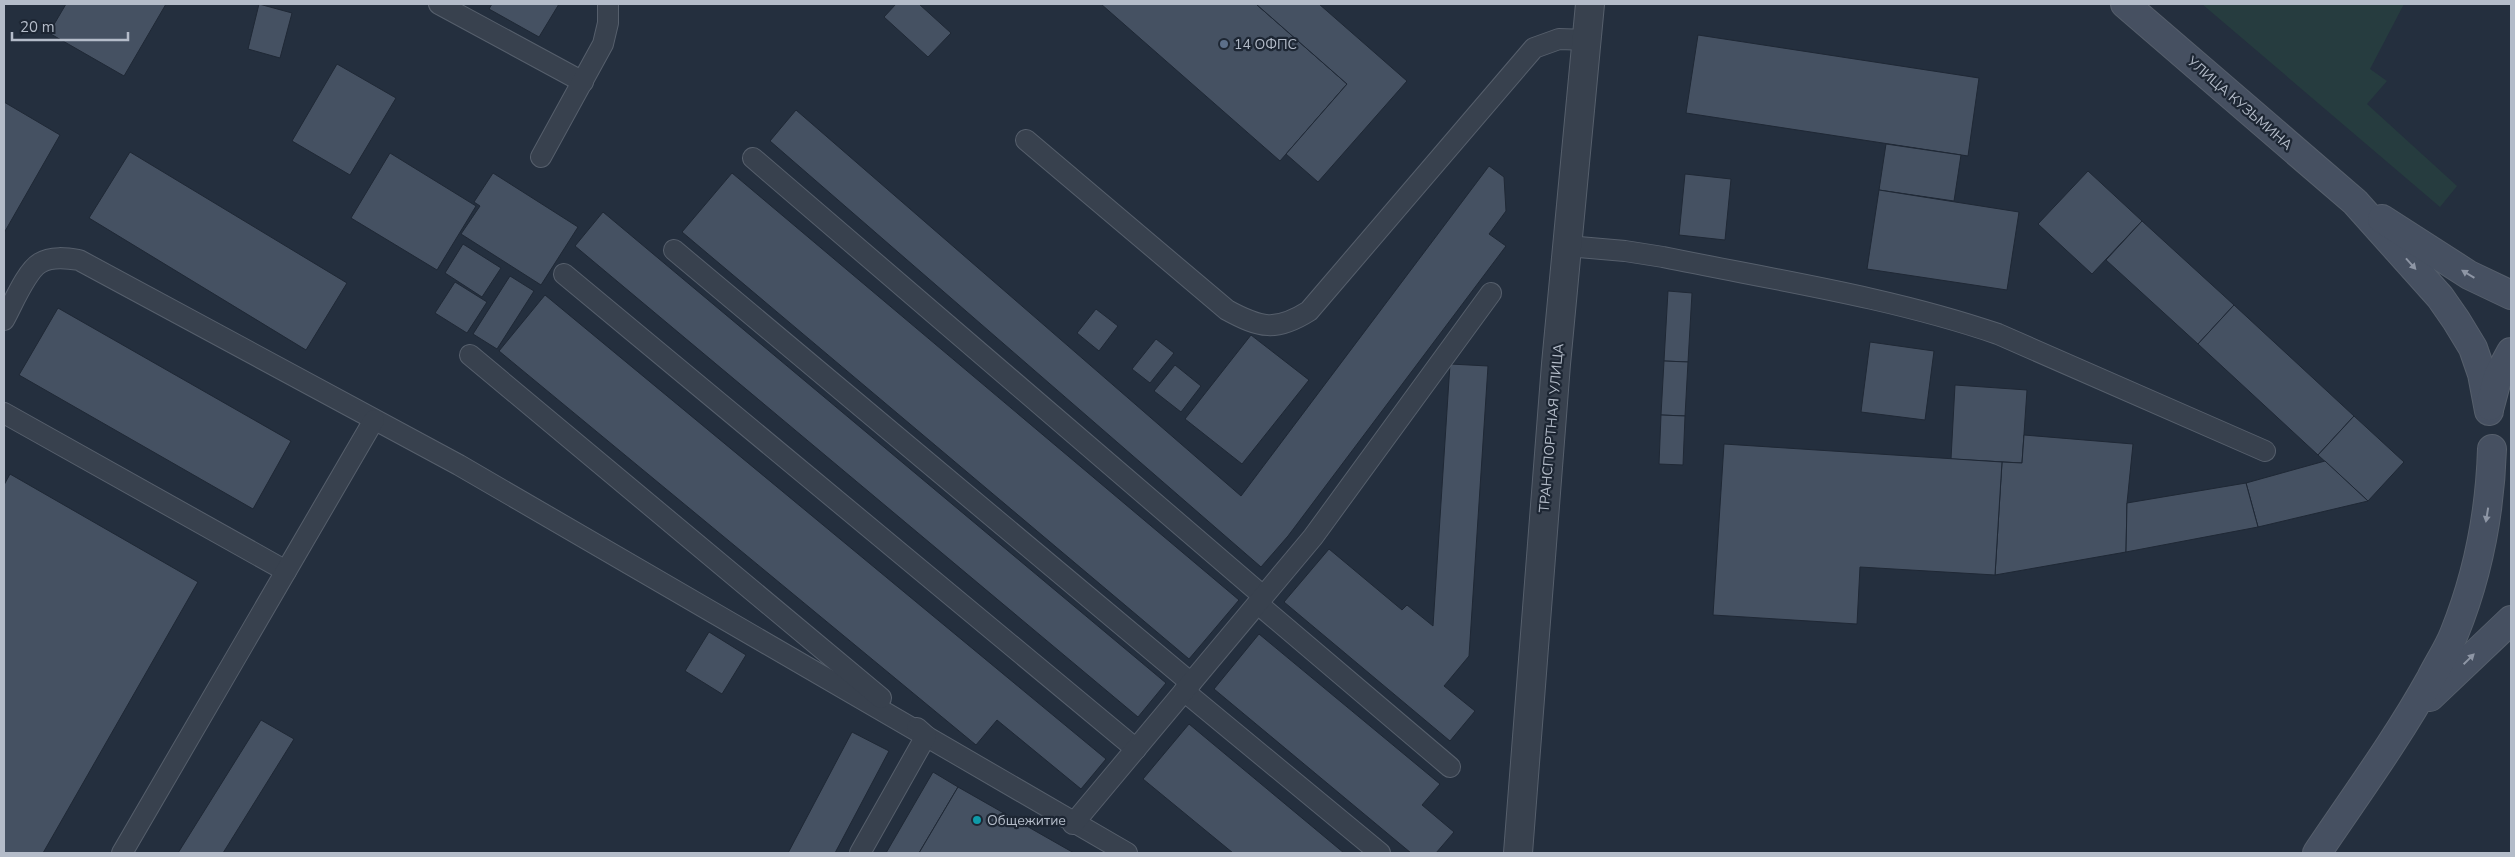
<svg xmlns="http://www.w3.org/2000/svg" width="2515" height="857" font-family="'Nunito Sans',sans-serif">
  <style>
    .green { fill: #263c3f }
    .building { fill: #455162; stroke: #1f2835 }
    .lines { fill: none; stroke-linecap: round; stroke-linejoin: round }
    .lane-casing { stroke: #565f6c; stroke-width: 22 }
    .street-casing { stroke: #565f6c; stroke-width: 30 }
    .secondary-casing { stroke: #565f6c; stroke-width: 30 }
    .lane { stroke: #38414e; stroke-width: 20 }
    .street { stroke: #38414e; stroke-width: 28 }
    .secondary { stroke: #465061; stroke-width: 28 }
    .oneway { fill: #8e96a5 }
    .service-dot { fill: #5c6f8a; stroke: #1d2633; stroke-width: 2 }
    .culture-dot { fill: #0f9aa8; stroke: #1d2633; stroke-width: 2 }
    .labels { text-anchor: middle; stroke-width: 4.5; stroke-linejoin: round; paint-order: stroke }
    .poi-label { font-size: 14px; fill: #b4bcc9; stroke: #1d2633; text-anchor: start }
    .street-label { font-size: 14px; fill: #b4bcc9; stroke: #1d2633 }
  </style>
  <rect width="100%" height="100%" fill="#242f3e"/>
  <polygon class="green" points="2202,4 2404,4 2370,69 2387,81 2367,104 2457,186 2440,207"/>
  <g class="building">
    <polygon points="66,4 166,4 124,76 49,33"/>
    <polygon points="259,4 292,13 280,58 248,49"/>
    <polygon points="492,4 559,4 539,37 489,9"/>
    <polygon points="896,4 919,4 951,33 928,57 884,17"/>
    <polygon points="1101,4 1256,4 1347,84 1280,161"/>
    <polygon points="1256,4 1319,4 1407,81 1318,182 1286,154 1347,84"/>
    <polygon points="1698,35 1979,78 1968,156 1686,113"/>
    <polygon points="337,64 396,98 350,175 292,141"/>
    <polygon points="4,102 60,135 4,233"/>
    <polygon points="796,110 1241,496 1489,166 1504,177 1506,211 1489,234 1506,246 1288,536 1261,567 770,141"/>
    <polygon points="1886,144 1961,155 1954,201 1879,190"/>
    <polygon points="130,152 347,283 306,350 89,218"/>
    <polygon points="390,153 476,206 437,270 351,218"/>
    <polygon points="2088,171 2142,221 2092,274 2038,224"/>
    <polygon points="493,173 578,227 541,285 461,234 480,206 474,202"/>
    <polygon points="732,173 1239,600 1189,659 682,232"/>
    <polygon points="1685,174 1731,179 1725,240 1679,235"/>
    <polygon points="1879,190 2019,212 2007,290 1867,269"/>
    <polygon points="603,212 1166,683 1138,717 575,246"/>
    <polygon points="2142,221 2234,305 2198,344 2106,260"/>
    <polygon points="463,244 501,268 482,297 445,273"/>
    <polygon points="510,276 534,291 497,349 473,334"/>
    <polygon points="455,282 487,302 467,333 435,313"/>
    <polygon points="1668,291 1692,293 1688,362 1664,361"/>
    <polygon points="545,295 1106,759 1081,789 997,720 976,745 499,351"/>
    <polygon points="2234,305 2354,416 2318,455 2198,344"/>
    <polygon points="58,308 291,441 253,509 19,375"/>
    <polygon points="1096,309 1118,326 1099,351 1077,333"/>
    <polygon points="1251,335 1309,380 1242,464 1185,419"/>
    <polygon points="1156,339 1174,353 1150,383 1132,369"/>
    <polygon points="1870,342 1934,351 1925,420 1861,412"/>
    <polygon points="1664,361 1688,362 1685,416 1661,415"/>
    <polygon points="1450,364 1488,366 1469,656 1444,686 1475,711 1450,741 1284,602 1329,549 1402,610 1407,605 1433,626"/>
    <polygon points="1175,365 1201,386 1181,412 1154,391"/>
    <polygon points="1955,385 2027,390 2022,463 1951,459"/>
    <polygon points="1661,415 1685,416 1683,465 1659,464"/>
    <polygon points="2354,416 2404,462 2368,501 2318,455"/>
    <polygon points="2024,435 2133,444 2127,503 2126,552 1995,575 2002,462 2022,463"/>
    <polygon points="1724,444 2002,462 1995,575 1860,567 1857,624 1713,615"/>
    <polygon points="2325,461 2368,501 2258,527 2246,483"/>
    <polygon points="10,474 198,582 43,853 4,853 4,485"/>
    <polygon points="2246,483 2258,527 2126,552 2127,503"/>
    <polygon points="709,632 746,655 722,694 685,671"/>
    <polygon points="1259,634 1440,784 1422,805 1454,832 1436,853 1411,853 1214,689"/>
    <polygon points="261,720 294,739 223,853 178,853"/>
    <polygon points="1189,724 1344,853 1233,853 1143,779"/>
    <polygon points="852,732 889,751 835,853 788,853"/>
    <polygon points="933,772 958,787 919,853 886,853"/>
    <polygon points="958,787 1074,853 919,853"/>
  </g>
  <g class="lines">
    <g class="lane-casing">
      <g id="lane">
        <polyline points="439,4 583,82"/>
        <path d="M1026,140L1227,310C1260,328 1276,332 1309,311L1534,48L1559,39L1588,40"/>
        <polyline points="541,157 603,44 608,23 608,4"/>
        <polyline points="753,158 1263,596"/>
        <path d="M1567,246L1625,251L1663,257C1775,280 1890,297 1998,334L2265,451"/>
        <polyline points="674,250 1191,683"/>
        <polyline points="564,274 1136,749"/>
        <path d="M4,320C12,306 26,271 40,263C51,256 67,258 79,260L459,465L1127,853"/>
        <polyline points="470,355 881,698"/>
        <polyline points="4,413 286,571"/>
        <polyline points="1258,604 1450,767"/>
        <polyline points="1184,691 1380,853"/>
        <polyline points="1073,824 1313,537 1491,293"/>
        <polyline points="122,853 374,420"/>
        <polyline points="860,853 926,736 917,728"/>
      </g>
    </g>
    <g class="street-casing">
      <polyline id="street" points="1518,853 1556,364 1590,4"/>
    </g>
    <g class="secondary-casing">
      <g id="secondary">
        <polyline points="2125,4 2355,202 2440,297 2456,320 2473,348 2482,374 2489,411"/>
        <polyline points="2382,219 2469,275 2511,295"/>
        <polyline points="2490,406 2498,376 2511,352"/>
        <polyline points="2430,697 2511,620"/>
        <path d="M2317,853C2356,795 2397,739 2431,678C2438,664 2448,649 2454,634C2478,575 2490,512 2492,449"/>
      </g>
    </g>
    <use href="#lane" class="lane"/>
    <use href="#street" class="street"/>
    <use href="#secondary" class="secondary"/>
  </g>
  <defs><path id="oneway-solid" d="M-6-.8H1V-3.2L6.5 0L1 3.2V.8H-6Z" transform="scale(1.25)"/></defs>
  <g class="oneway">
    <use href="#oneway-solid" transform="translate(2411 264) rotate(48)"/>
    <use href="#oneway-solid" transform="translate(2468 274) rotate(-149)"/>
    <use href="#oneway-solid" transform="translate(2487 515) rotate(99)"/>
    <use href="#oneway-solid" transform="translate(2469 659) rotate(-44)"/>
  </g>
  <circle class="service-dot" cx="1224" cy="44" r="5"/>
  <circle class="culture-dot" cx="977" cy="820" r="5"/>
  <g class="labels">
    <g class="poi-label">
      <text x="1234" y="49">14 ОФПС</text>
      <text x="987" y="825">Общежитие</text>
    </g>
    <g class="street-label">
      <text transform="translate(2240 103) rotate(41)" y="5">УЛИЦА КУЗЬМИНА</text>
      <text transform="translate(1551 428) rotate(-85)" y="5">ТРАНСПОРТНАЯ УЛИЦА</text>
    </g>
  </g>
  <rect width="2515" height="857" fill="none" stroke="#b4bcc9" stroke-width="10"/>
  <path d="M12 32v8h116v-8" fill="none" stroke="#b4bcc9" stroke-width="2.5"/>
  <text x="20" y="32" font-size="15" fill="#b4bcc9" stroke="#1d2633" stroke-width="4" paint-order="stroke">20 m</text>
</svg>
